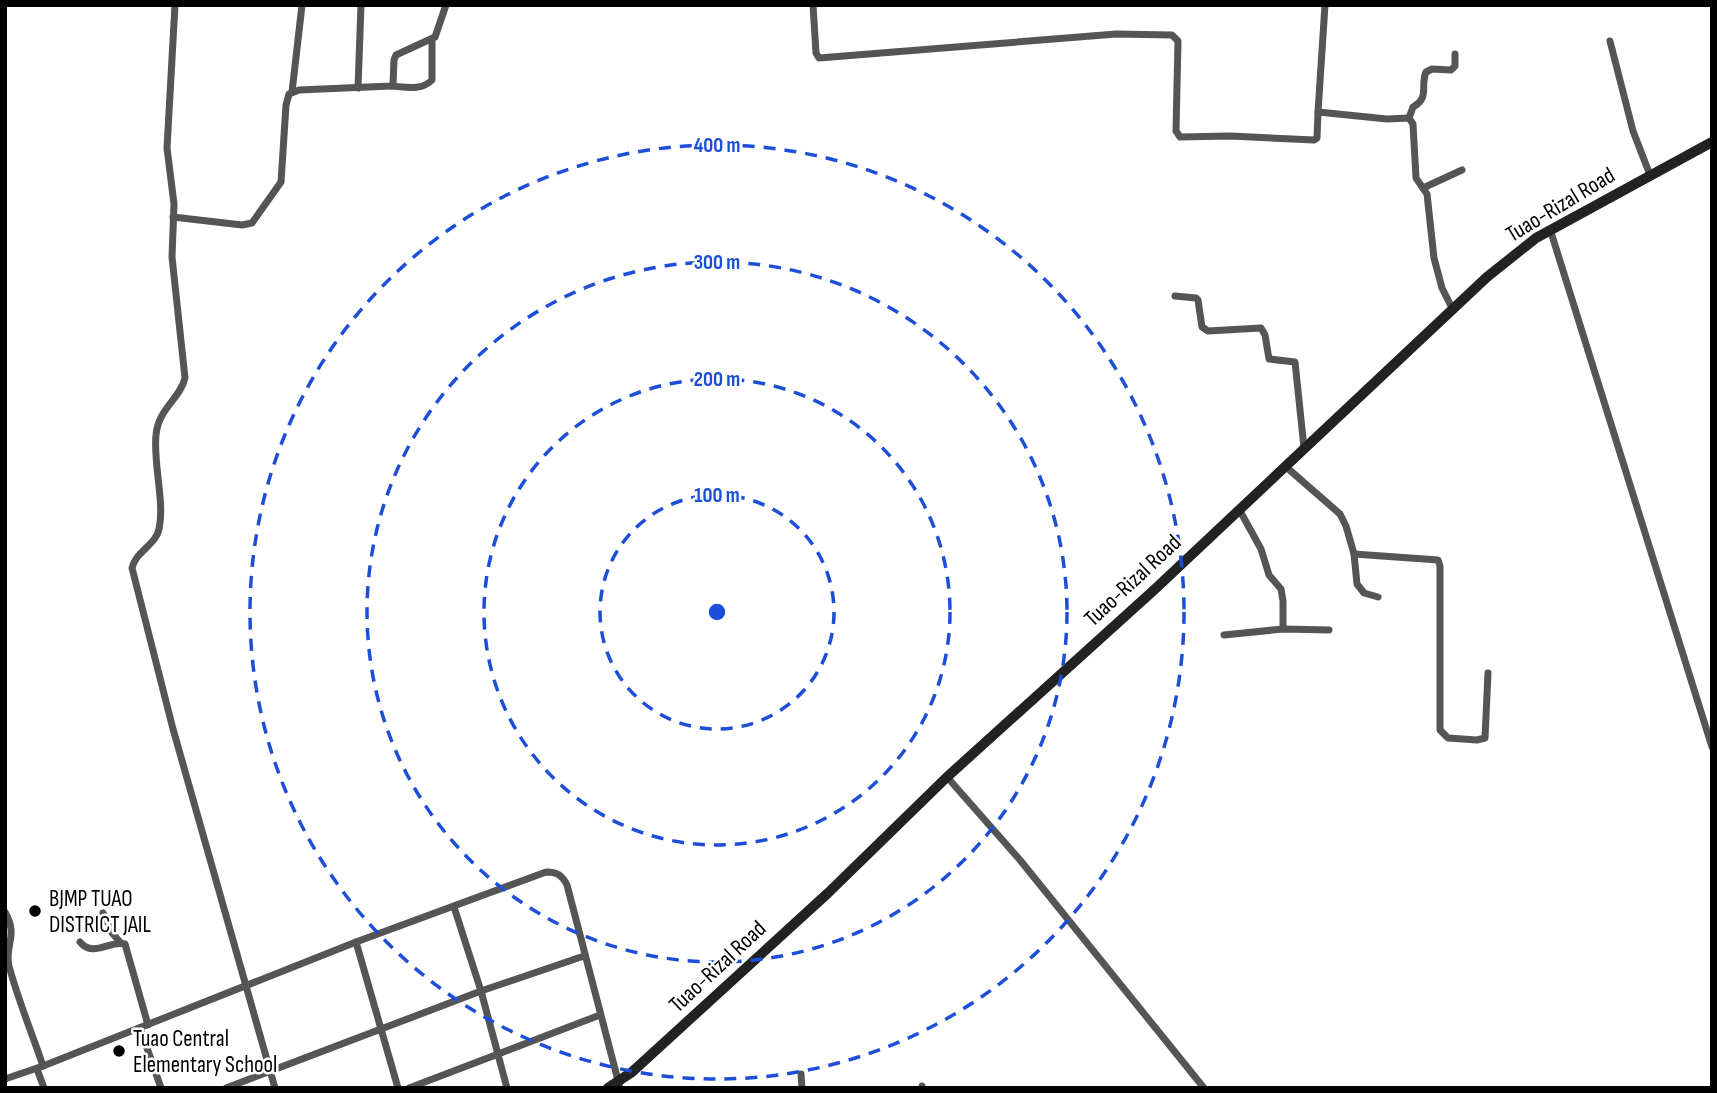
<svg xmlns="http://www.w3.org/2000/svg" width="1717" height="1093" font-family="'Sofia Sans Condensed',sans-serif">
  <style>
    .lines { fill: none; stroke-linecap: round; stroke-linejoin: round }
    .street { stroke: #555; stroke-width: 7 }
    .secondary { stroke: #222; stroke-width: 10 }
    .ring { fill: none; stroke: #1d4ed8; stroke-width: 3.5; stroke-dasharray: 12 9 }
    .poi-dot { fill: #000; stroke: #fff; stroke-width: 2.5 }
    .labels { text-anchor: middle; stroke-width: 5; stroke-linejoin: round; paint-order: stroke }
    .street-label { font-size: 23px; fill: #000; stroke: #fff }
    .poi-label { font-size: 23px; fill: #000; stroke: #fff; text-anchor: start }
    .centre { fill: #1d4ed8; stroke: #fff; stroke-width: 3.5 }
    .ring-label { font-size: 21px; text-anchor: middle; font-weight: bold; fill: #1d4ed8; stroke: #fff; stroke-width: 5; stroke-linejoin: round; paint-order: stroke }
  </style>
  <rect width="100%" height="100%" fill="#fff"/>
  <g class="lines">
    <g class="street">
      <path d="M175,5L167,148L174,204L172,257L185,378C180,399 158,409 156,435C153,464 165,502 159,529C156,545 136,551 132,568L173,729L275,1088"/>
      <polyline points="813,5 816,53 819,58 1116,34 1172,35 1178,41 1176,131 1180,137 1230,136 1314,140 1317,138 1318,112 1387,119 1409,118 1413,124 1416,178 1427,194 1434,258 1442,288 1453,310"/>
      <polyline points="1610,41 1633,131 1650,175"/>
      <path d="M391,86C405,87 422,91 432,80V39"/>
      <polyline points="358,88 361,5"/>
      <polyline points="292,92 302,5"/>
      <polyline points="1318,112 1325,5"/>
      <path d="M1409,118L1413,107C1430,98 1420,86 1426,72L1432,69L1451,70L1455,66V54"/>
      <polyline points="1423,188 1462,170"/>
      <polyline points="173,217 242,225 252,223 281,182 286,105 289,94 299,90 391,86 393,84 394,60 396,55 435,37 446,5"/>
      <polyline points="1550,229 1712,747"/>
      <polyline points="1175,296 1196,298 1198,300 1202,327 1208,331 1261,328 1265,335 1269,359 1295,362 1304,448"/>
      <polyline points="1285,466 1340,514 1346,526 1354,554 1357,584 1364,593 1378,597"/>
      <polyline points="1239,509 1261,549 1269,575 1281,589 1283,601 1283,629"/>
      <polyline points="1354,554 1438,560 1440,566 1440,730 1448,738 1477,740 1485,738 1488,673"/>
      <polyline points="1224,635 1283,629 1329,630"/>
      <polyline points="947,777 1020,860 1204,1088"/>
      <polyline points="454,907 481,991 507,1088"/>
      <path d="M5,912C19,936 4,946 9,966C18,1000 32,1033 43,1066"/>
      <polyline points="103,913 112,933 121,943"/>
      <path d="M80,942C93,958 110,940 125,944L148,1025"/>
      <polyline points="356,942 398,1088"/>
      <polyline points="140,1028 161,1088"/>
      <polyline points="37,1069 44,1088"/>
      <polyline points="801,1074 802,1088"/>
      <path d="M5,1079L43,1066L356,942L546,872C557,872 562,875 567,885L620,1088"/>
      <polyline points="922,1086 922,1088"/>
      <polyline points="226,1088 481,991 584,956"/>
      <polyline points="409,1088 600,1015"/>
    </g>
    <polyline class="secondary" points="608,1088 632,1072 828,893 947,777 1154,590 1487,277 1536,238 1712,142"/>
  </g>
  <g class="ring">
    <circle cx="717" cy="612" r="117"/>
    <circle cx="717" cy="612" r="233"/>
    <circle cx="717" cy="612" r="350"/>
    <circle cx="717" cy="612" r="467"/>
  </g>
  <g class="poi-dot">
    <circle cx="35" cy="911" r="7"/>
    <circle cx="119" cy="1051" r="7"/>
  </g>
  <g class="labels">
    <g class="street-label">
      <text transform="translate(1560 204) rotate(-31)" y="8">Tuao-Rizal Road</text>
      <text transform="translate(1132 580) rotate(-43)" y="8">Tuao-Rizal Road</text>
      <text transform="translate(717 966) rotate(-43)" y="8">Tuao-Rizal Road</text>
    </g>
    <g class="poi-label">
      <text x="49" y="906">BJMP TUAO<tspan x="49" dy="26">DISTRICT JAIL</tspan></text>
      <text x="133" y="1046">Tuao Central<tspan x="133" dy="26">Elementary School</tspan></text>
    </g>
  </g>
  <circle cx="717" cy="612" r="10" class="centre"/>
  <g class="ring-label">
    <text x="717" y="152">400 m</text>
    <text x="717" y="269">300 m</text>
    <text x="717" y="386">200 m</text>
    <text x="717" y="502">100 m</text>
  </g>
  <rect width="1717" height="1093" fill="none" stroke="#000000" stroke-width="14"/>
</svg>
